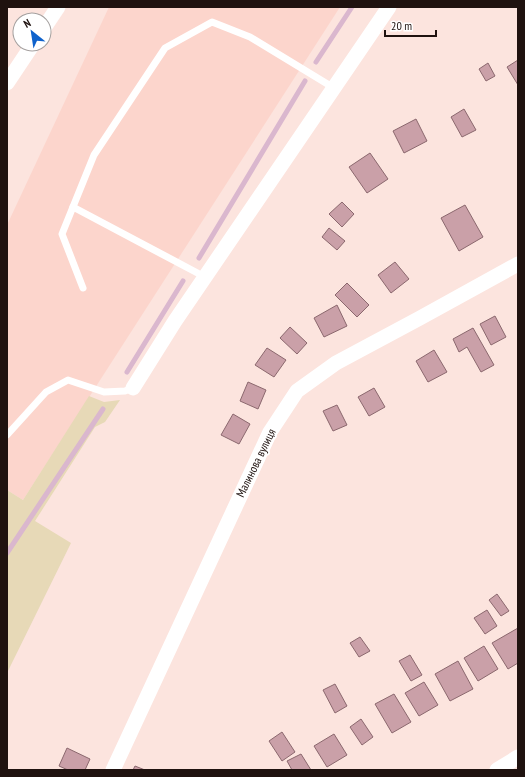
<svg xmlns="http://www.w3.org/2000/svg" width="525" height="777" font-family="'PT Sans Narrow',sans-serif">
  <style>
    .built { fill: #fcd5cc }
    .green { fill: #e7d9b7 }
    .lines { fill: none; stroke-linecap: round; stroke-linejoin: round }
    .stream { stroke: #dab7ce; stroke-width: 5 }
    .building { fill: #caa0a8; stroke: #8b686e }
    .lane { stroke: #fff; stroke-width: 7 }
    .street { stroke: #fff; stroke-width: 15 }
    .labels { text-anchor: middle; stroke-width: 3.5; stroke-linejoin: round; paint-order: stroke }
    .street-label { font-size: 12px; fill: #1f120f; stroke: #fff }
  </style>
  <rect width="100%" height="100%" fill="#fce4de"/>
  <polygon class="built" points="109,7 340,7 23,500 7,490 7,225"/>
  <polygon class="green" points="89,396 104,402 120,400 105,422 95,427 35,521 71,543 7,673 7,490 23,500"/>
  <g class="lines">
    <g class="stream">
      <polyline points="316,62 352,7"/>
      <polyline points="199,258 305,81"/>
      <polyline points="127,372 183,281"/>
      <polyline points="7,553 103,409"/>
    </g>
  </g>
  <g class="building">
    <polygon points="518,60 518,85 507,67"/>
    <polygon points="488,63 495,76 486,81 479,69"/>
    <polygon points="464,109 476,130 462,137 451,117"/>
    <polygon points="416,119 427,141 404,153 393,131"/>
    <polygon points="370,153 388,179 367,193 349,167"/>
    <polygon points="342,202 354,214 342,227 329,214"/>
    <polygon points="465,205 483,237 459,251 441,218"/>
    <polygon points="329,228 345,241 337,250 322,237"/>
    <polygon points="395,262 409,279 391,293 378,275"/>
    <polygon points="347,283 369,305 357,317 335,295"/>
    <polygon points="337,305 347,326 324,337 314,318"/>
    <polygon points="495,316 506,337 491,345 480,324"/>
    <polygon points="290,327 307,343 297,354 280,338"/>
    <polygon points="473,328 494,365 481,372 467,347 459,352 453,339"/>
    <polygon points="267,348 286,360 274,377 255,365"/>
    <polygon points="434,350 447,372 428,382 416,361"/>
    <polygon points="248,382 266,390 258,409 240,401"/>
    <polygon points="374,388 385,407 369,416 358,397"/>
    <polygon points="337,405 347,425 333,431 323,411"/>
    <polygon points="233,414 250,424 239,444 221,435"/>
    <polygon points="497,594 509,611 501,616 489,600"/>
    <polygon points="487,610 497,626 485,634 474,618"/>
    <polygon points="518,628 518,663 508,669 492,643"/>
    <polygon points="360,637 370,651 359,657 350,643"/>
    <polygon points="484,646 498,669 478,681 464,658"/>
    <polygon points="410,655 422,675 411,681 399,661"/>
    <polygon points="458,661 473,689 450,701 435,674"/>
    <polygon points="424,682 438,705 419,716 405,693"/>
    <polygon points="335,684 347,706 335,713 323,690"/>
    <polygon points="394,694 411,722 392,733 375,704"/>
    <polygon points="361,719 373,737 362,745 350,727"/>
    <polygon points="282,732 295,752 282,761 269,741"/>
    <polygon points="334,734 347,755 327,767 314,746"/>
    <polygon points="67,748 90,759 85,770 68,770 59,766"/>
    <polygon points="301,754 311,770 292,770 287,761"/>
    <polygon points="135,766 145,770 133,770"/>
  </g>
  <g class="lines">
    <g class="lane">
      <polyline points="73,207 205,277"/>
      <polyline points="83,288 62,234 94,155 165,48 212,22 250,37 334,88"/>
      <polyline points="7,435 46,392 68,380 104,392 125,391 133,388"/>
    </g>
    <g class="street">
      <polyline points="44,28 58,7"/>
      <polyline points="7,83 33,44"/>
      <polyline points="133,388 175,321 389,7"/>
      <polyline points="113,770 270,432 297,391 336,363 420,318 518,264"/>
      <polyline points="497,770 518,757"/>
    </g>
  </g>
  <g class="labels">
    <g class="street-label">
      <text transform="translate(256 463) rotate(-64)" y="4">Малинова вулиця</text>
    </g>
  </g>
  <rect width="525" height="777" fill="none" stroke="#1f120f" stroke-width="16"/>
  <g transform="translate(32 32) rotate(330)"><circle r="19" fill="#ffffff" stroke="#a5a09f"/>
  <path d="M0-3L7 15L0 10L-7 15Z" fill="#0f62cc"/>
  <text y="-6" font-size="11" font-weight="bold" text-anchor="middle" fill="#1f120f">N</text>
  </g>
  <path d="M385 30v6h51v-6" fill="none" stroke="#1f120f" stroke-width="2"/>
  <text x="391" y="30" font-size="12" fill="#1f120f" stroke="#ffffff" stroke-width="3" paint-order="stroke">20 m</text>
</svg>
